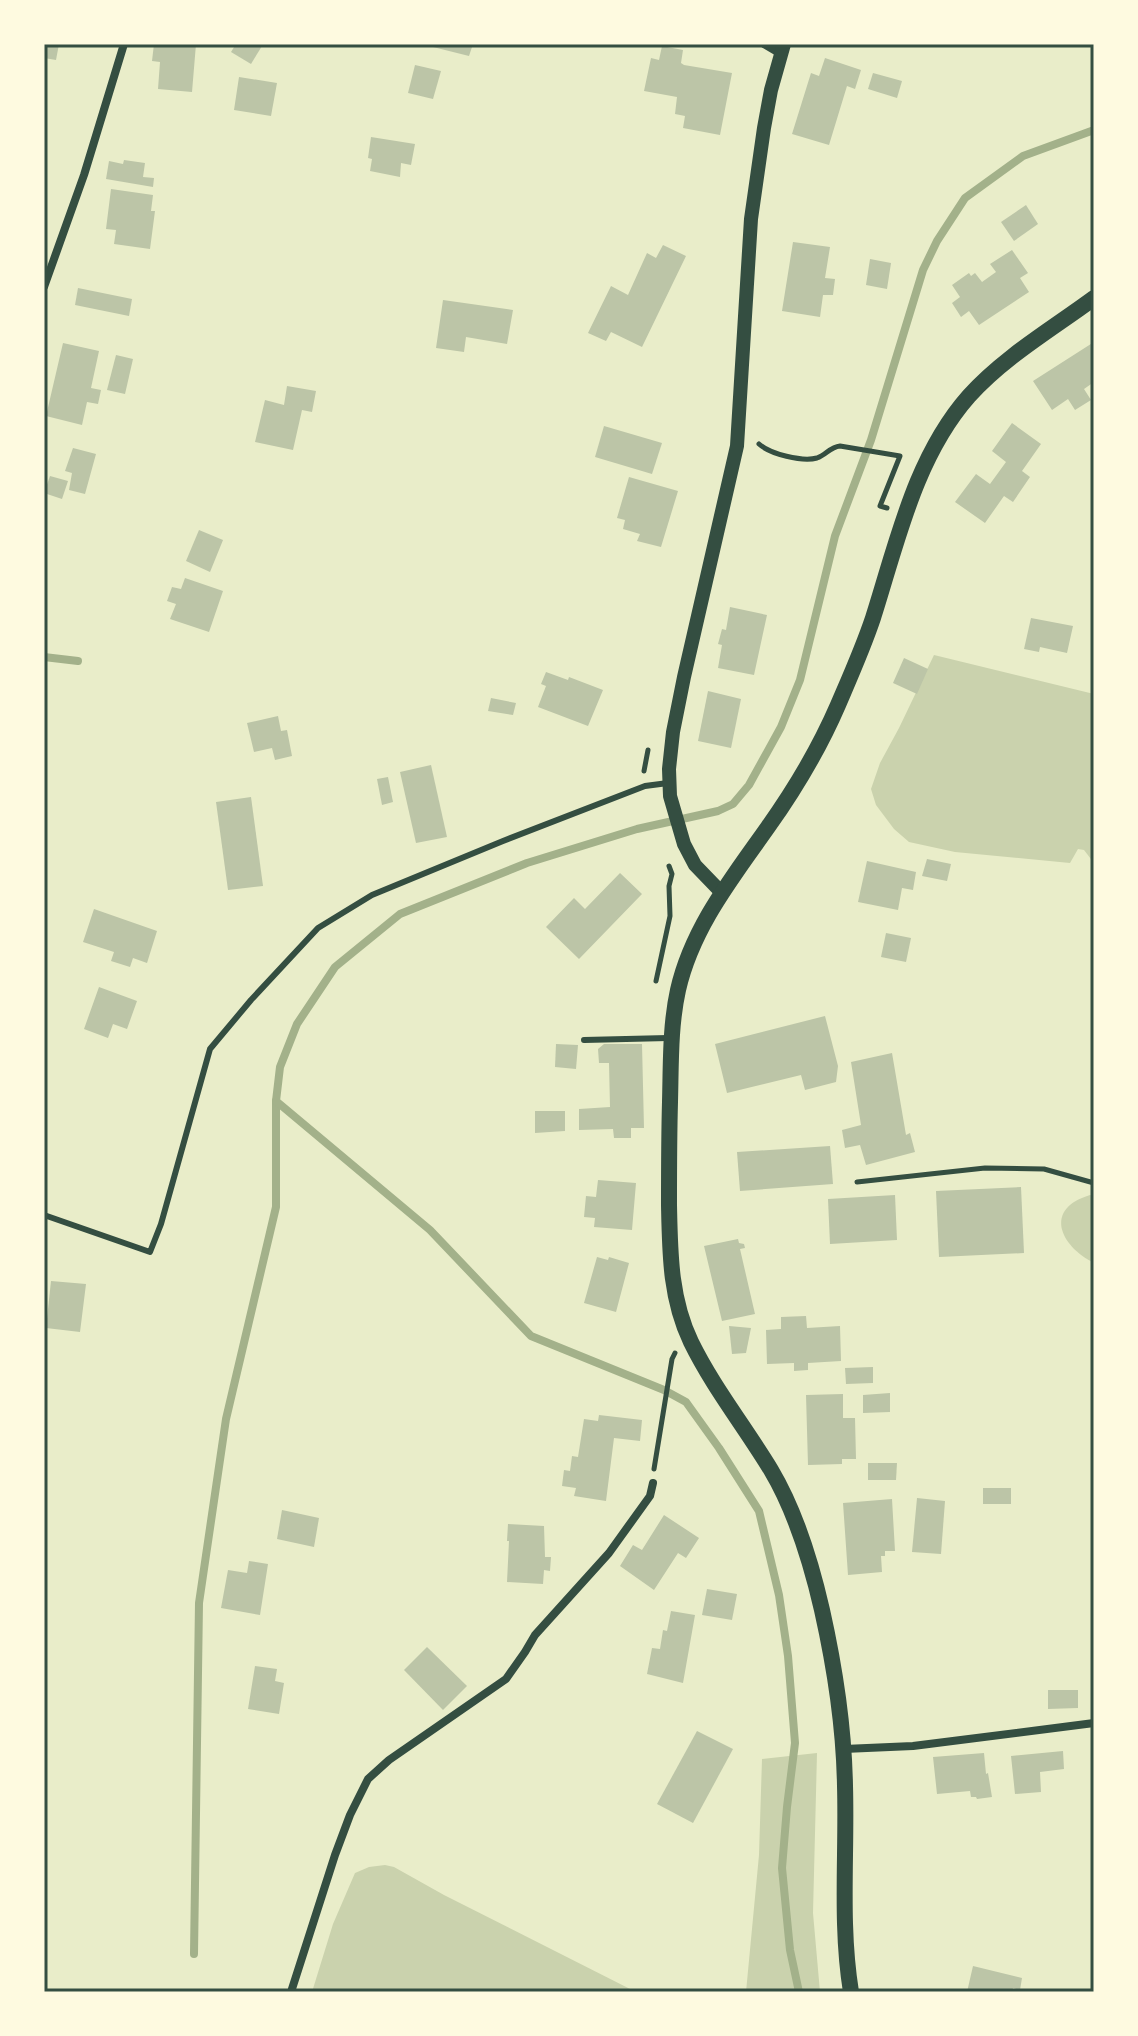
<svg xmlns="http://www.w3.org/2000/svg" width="1138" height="2036" font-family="'Asap Condensed',sans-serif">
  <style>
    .green { fill: #cad2ad }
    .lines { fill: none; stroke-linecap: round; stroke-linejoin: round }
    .stream { stroke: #a3b18a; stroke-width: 8 }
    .building { fill: #bcc5a7 }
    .path { stroke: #344e41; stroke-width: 5 }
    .service { stroke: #344e41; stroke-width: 6 }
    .minor { stroke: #344e41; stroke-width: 8 }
    .tertiary { stroke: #344e41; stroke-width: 14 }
    .secondary { stroke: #344e41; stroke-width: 16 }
    .neatline { fill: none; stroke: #344e41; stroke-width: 3 }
  </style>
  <rect width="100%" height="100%" fill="#e9edc9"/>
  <g class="green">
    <polygon points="934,655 1094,694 1094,863 1084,850 1078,849 1070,863 955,852 909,842 894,829 876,805 871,789 880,763 899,728"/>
    <path d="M1090,1195L1094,1196V1263C1060,1246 1043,1209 1090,1195Z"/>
    <polygon points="817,1753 813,1913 820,1992 746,1992 759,1855 762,1759"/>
    <polygon points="385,1865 394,1867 444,1895 636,1992 312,1992 333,1924 355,1873 369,1867"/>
  </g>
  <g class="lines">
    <g class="stream">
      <polyline points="44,657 78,661"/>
      <polyline points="194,1954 199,1603 226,1419 276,1207 276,1101"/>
      <polyline points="799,1992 790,1950 782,1868 787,1807 795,1743 788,1656 779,1595 759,1511 719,1448 686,1402 664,1390 531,1336 430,1230 276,1101 280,1067 297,1024 335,967 400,914 527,863 637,829 718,811 733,804 749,785 781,727 800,680 835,536 871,440 923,270 937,241 965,198 1023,156 1094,130"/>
    </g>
  </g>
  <g class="building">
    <polygon points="44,44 59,44 56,60 44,58"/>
    <polygon points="154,44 196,44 192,92 158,89 160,62 152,61"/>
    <polygon points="236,44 259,44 262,46 251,64 231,52"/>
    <polygon points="421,44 473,44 469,56"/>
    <polygon points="662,46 683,50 681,63 684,65 732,73 720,135 683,128 685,116 675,114 677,97 644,91 651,58 659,60"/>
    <polygon points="825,58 861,70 855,89 847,86 829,145 792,134 811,73 819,76"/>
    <polygon points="415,65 441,71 433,99 408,93"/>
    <polygon points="873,73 902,81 897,98 868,89"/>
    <polygon points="239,77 277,83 271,116 234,110"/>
    <polygon points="371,137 415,144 411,165 401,163 400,177 370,171 372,159 368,158"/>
    <polygon points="124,160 145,163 143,177 154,178 153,187 106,179 109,161 123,164"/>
    <polygon points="111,189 153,195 151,211 155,211 150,249 114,244 116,230 106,229"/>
    <polygon points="1026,205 1038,224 1014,241 1001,222"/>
    <polygon points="793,242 830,247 825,278 835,279 833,295 823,295 820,317 782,311"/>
    <polygon points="663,245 686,256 642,347 611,332 606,341 588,333 611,286 628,295 647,253 656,258"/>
    <polygon points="1012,250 1028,273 1020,278 1029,292 979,325 969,311 961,317 952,303 960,297 952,285 969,273 971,276 975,273 982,282 996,272 990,264"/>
    <polygon points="870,259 891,263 887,289 866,285"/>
    <polygon points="78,288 132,299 129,316 75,305"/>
    <polygon points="443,300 513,310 507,344 466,337 464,352 436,348"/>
    <polygon points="1094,342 1094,382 1084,389 1091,400 1075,410 1068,399 1052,410 1033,381"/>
    <polygon points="63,343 99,351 91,388 101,390 98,404 87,402 82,425 46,416"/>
    <polygon points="116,355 133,359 125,394 107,390"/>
    <polygon points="287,386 316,391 312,412 302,410 293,450 255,442 265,400 284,405"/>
    <polygon points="1012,423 1041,444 1022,471 1030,477 1013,502 1004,496 985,523 955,502 976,474 990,484 1006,462 992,451"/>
    <polygon points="604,426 662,443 652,474 595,457"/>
    <polygon points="73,448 96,454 85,494 69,490 72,473 65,471"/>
    <polygon points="50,476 68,481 62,499 44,493"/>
    <polygon points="629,477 678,491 661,547 637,541 640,534 623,529 625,520 617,518"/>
    <polygon points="199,530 223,540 210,572 186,561"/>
    <polygon points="185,578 223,591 209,632 170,619 176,604 167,601 172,587 181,589"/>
    <polygon points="730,607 767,615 754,675 718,668 722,645 718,644 722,629 726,630"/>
    <polygon points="1031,618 1073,626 1067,653 1040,647 1039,652 1024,649"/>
    <polygon points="904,658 928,669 917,694 893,683"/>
    <polygon points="546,672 568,680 569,677 603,690 588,726 538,707 546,686 541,684"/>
    <polygon points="708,691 741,699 731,748 698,741"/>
    <polygon points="491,698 516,703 513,715 488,711"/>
    <polygon points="278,716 281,731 287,730 292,756 275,760 272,748 254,752 247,723"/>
    <polygon points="431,765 447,837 416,843 400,772"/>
    <polygon points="388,777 393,802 382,805 377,779"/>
    <polygon points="251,797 263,886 228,890 216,802"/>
    <polygon points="927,859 951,864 947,881 922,876"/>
    <polygon points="867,861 916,872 913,890 902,888 898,910 858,902"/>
    <polygon points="620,873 642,894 579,959 546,927 574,898 585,909"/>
    <polygon points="94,909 157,931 147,963 133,958 130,967 111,961 114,952 83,942"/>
    <polygon points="886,933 911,938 906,962 881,957"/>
    <polygon points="99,987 137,1001 127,1029 113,1024 108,1038 84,1029"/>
    <polygon points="825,1016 838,1066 836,1082 805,1090 801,1075 727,1093 715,1044"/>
    <polygon points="556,1044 578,1045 576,1069 555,1067"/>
    <polygon points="604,1044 642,1044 644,1128 631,1128 631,1138 614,1138 613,1129 579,1130 579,1109 610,1107 609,1063 599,1063 598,1049"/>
    <polygon points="892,1053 906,1135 910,1133 915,1152 866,1165 860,1145 845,1148 842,1130 861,1125 851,1062"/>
    <polygon points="535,1111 565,1111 565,1131 535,1133"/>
    <polygon points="830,1146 833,1184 740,1191 737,1152"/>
    <polygon points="598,1180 636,1183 632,1230 594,1227 595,1218 584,1217 586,1196 596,1197"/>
    <polygon points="1021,1187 1024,1253 939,1257 936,1191"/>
    <polygon points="895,1195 897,1240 830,1244 828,1199"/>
    <polygon points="738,1239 739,1243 744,1244 745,1248 740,1249 755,1314 722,1321 704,1246"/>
    <polygon points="597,1257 608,1260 609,1257 629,1263 616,1312 584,1303"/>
    <polygon points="51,1281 86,1284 80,1332 46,1328"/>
    <polygon points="806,1316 807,1328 840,1326 841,1361 808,1363 808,1370 794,1371 794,1363 767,1364 766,1330 781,1329 781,1317"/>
    <polygon points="729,1326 751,1328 746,1353 732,1354"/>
    <polygon points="873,1367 873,1383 846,1384 845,1368"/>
    <polygon points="890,1393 890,1412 863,1413 863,1395"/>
    <polygon points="843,1394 843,1418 855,1418 856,1459 842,1459 842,1464 808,1465 806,1395"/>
    <polygon points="599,1415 642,1420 640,1441 614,1438 606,1501 574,1496 576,1488 562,1486 564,1470 570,1471 572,1456 578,1457 584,1419 598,1421"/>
    <polygon points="868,1463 897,1463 896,1480 868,1480"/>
    <rect x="983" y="1488" width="28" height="16"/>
    <polygon points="917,1498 945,1501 941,1554 912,1552"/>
    <polygon points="892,1499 895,1551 885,1551 885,1556 881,1556 882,1572 848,1575 843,1503"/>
    <polygon points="282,1510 319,1518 314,1547 277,1539"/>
    <polygon points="664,1515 699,1538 686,1558 678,1553 654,1590 620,1566 633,1545 642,1550"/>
    <polygon points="508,1524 544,1526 545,1557 551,1557 550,1571 544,1570 543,1584 507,1582 509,1541 507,1541"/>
    <polygon points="249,1561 268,1564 260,1615 221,1608 228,1570 247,1573"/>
    <polygon points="707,1589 737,1594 732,1620 702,1615"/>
    <polygon points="671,1611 695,1615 683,1683 647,1674 652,1648 660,1649 663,1630 667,1631"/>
    <polygon points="427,1647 467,1686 443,1710 404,1670"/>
    <polygon points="255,1666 277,1669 275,1681 284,1683 279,1714 248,1709"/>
    <polygon points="1048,1690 1078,1690 1078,1708 1048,1709"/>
    <polygon points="697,1731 733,1749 693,1823 657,1804"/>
    <polygon points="1063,1751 1064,1769 1040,1772 1041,1792 1015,1794 1011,1756"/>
    <polygon points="984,1753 986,1774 988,1773 992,1797 977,1799 976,1797 971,1797 970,1791 937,1794 933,1757"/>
    <polygon points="973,1966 1022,1978 1020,1990 1013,1988 1012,1992 967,1992"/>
  </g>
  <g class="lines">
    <g class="path">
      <path d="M759,444C770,454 802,462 817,458C826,455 830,447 840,446L900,456L880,506L887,508"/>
      <polyline points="644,771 648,750"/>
      <polyline points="656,981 670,916 669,886 672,874 669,866"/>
      <polyline points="857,1182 985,1168 1044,1169 1094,1183"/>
      <polyline points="654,1469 672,1359 675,1353"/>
    </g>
    <g class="service">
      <polyline points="584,1040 668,1038"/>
      <polyline points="44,1215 150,1252 161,1224 210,1049 251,1000 318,928 372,895 503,841 645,786 668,783"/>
    </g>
    <g class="minor">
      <polyline points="764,44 781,54"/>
      <polyline points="44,287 84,175 124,44"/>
      <polyline points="844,1749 913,1746 1094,1723"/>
      <polyline points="291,1992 335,1855 350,1815 368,1779 389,1760 506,1679 525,1652 535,1635 609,1553 650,1496 653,1483"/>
    </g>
    <polyline class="tertiary" points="722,893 695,865 684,844 670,796 669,769 673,732 684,677 737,446 751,219 764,128 771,90 784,44"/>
    <path class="secondary" d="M851,1992C840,1924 847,1855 845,1786C844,1727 835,1668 822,1610C811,1562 796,1512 771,1470C745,1427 713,1387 691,1342C670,1298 670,1253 669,1205C669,1171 669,1136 670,1102C671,1065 670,1026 678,990C692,928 732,878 768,827C795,789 819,749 838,705C850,677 863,648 873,618C897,543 915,457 969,396C1004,357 1052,329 1094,298"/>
  </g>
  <rect width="1138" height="2036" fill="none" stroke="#fefae0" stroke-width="92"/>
  <rect x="46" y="46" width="1046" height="1944" class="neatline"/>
</svg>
